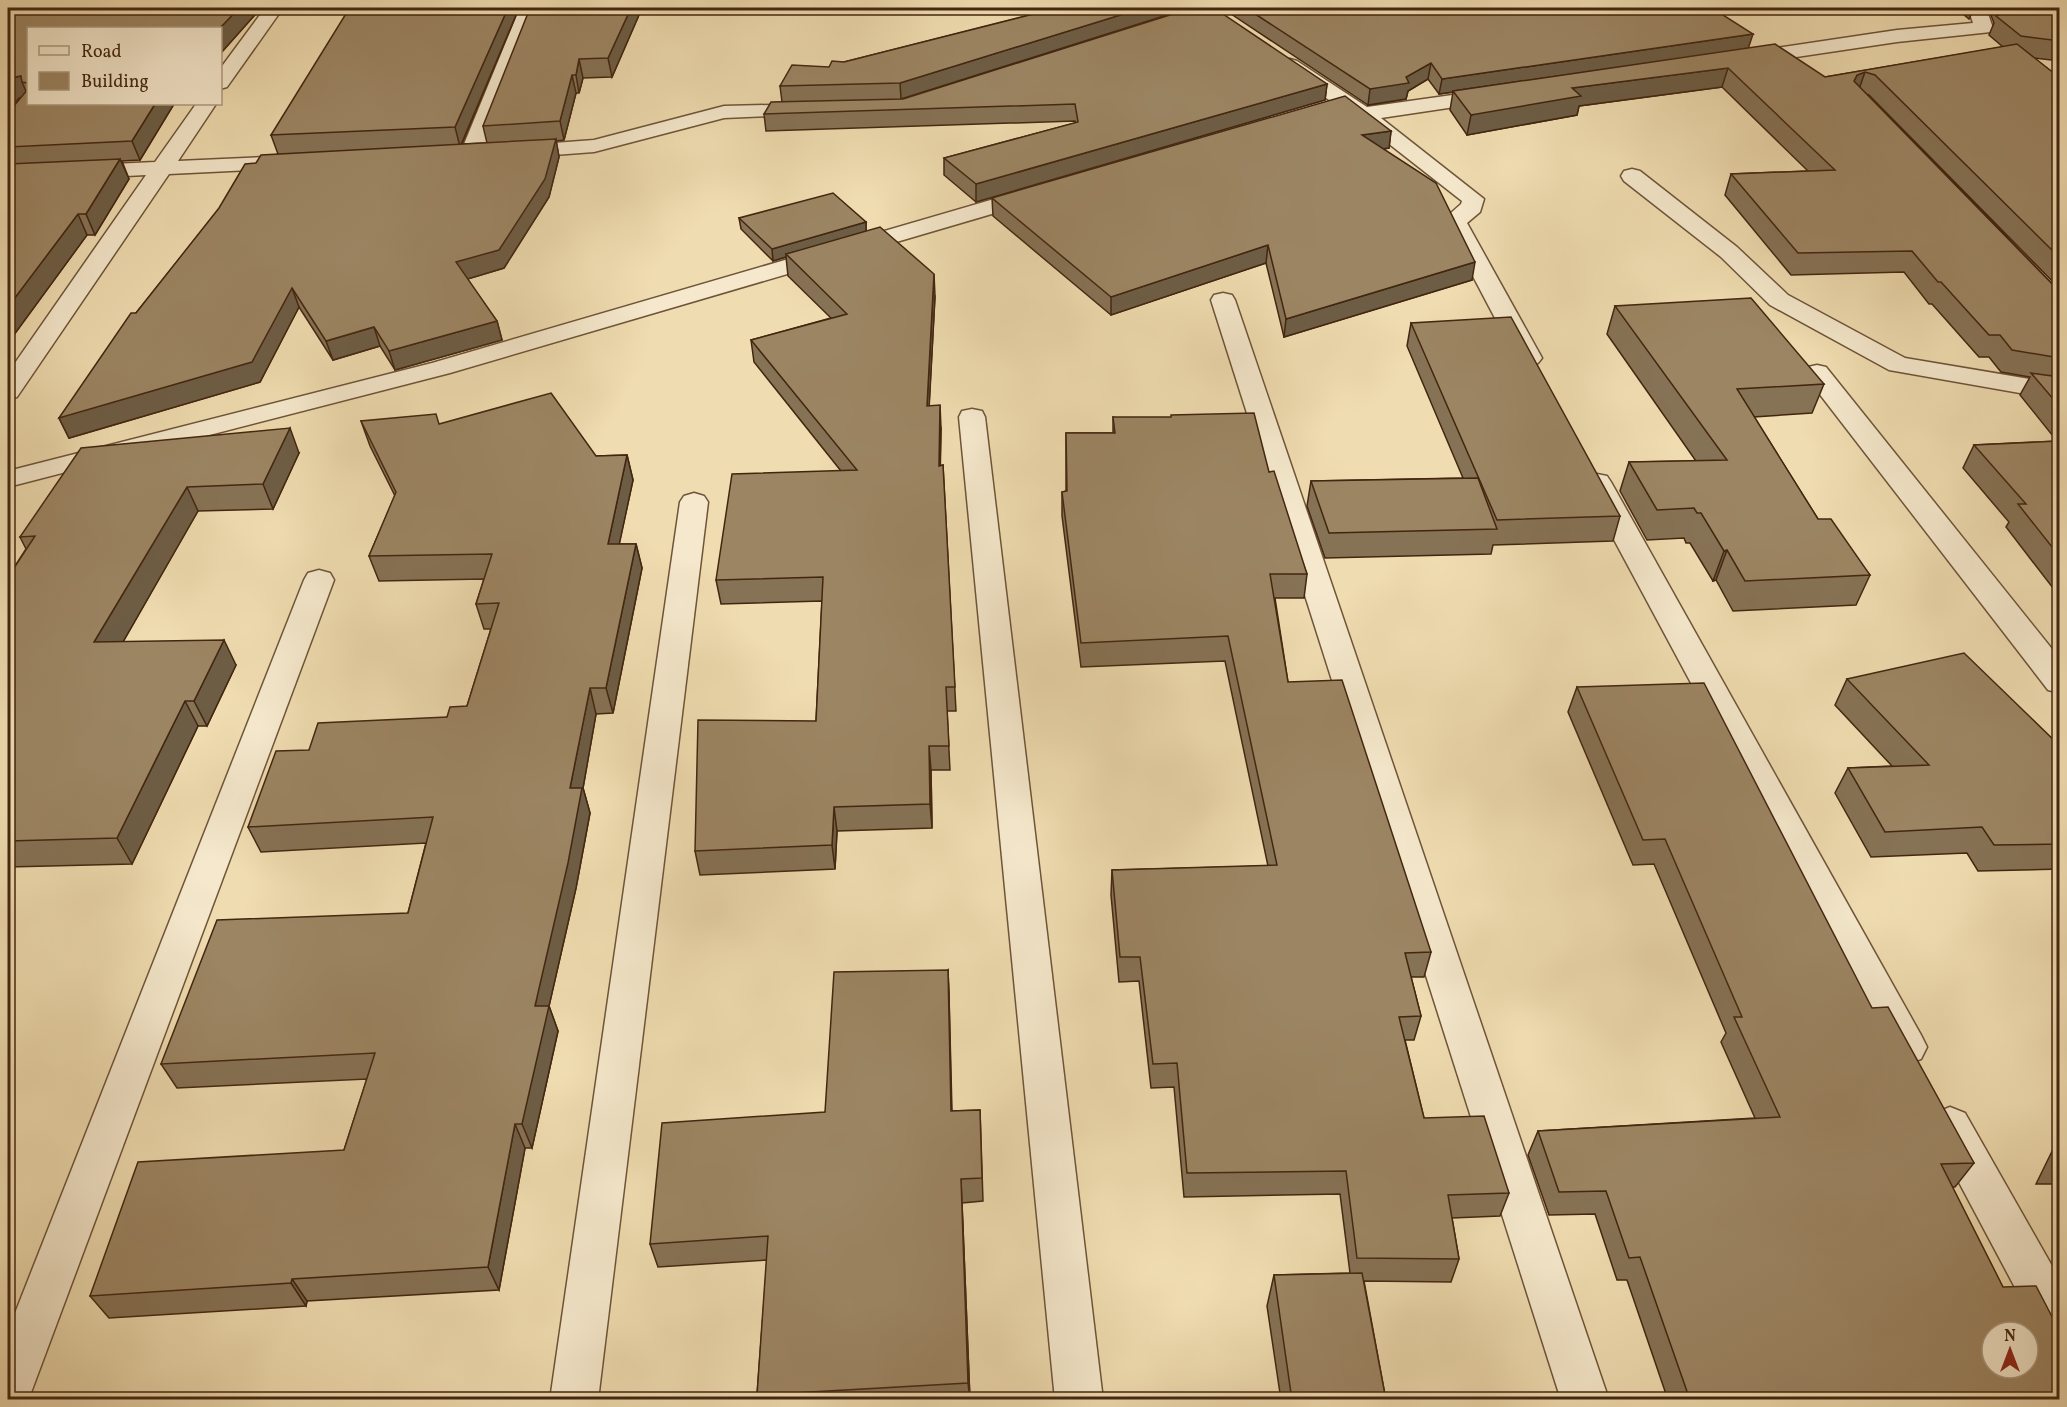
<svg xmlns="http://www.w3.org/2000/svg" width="2067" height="1407" font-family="Vollkorn,serif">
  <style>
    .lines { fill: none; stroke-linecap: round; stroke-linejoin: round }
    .minor-casing { stroke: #6e5438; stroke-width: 3 }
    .minor { fill: #f5e8cc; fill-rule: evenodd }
    .wall { fill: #867255; stroke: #432610; stroke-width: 1.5 }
    .shaded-wall { fill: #6d5d45; stroke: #432610; stroke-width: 1.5 }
    .building { fill: #9c8563; stroke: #432610; stroke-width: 1.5; fill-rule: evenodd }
  </style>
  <rect width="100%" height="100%" fill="#efdcb0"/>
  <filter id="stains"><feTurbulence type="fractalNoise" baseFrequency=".00333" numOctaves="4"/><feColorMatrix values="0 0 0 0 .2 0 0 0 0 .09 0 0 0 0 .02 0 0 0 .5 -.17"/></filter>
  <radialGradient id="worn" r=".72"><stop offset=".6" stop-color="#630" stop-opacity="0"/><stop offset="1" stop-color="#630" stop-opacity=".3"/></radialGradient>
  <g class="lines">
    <g class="minor-casing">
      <g id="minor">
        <polygon points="265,8 283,8 227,87 220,89 220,69"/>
        <polygon points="520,8 538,8 481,155 478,160 438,162 430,161 427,156 430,151 462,149"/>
        <polygon points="1196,8 1233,8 1230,12 1211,14 1174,27 1167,25 1165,21 1167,17"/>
        <polygon points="1968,8 1986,8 1993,28 1991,32 1897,42 1742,65 1735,63 1732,59 1735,55 1742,53 1897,30 1973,23"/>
        <polygon points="1290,59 1297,61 1367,107 1495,89 1502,91 1505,95 1502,99 1495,101 1381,118 1484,199 1480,212 1467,223 1542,358 1538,363 1529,366 1520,363 1516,358 1445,223 1444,219 1461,204 1462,201 1356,118 1283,69 1280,65 1283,61"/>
        <polygon points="196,104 216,104 178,161 290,156 298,157 301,162 298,167 290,168 169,174 17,397 8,399 8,373 146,175 8,182 8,169 155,162"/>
        <polygon points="812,104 819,106 822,110 819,114 724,118 594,152 514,158 506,157 503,152 506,147 514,146 594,140 724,106"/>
        <polygon points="1632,169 1640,171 1737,247 1788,295 1905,358 2060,384 2060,400 1889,370 1770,305 1721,257 1624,181 1621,176 1624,171"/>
        <polygon points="1035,187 1043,189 1046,194 1043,199 450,373 8,487 8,471 432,363"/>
        <polygon points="1223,293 1232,295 1235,300 1609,1400 1561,1400 1211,300 1214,295"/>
        <polygon points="1817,365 1826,367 2060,659 2060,693 2048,690 1808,379 1804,373 1808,367"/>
        <polygon points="972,409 982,411 985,417 1103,1400 1055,1400 959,417 962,411"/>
        <polygon points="1597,474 1607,476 1611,482 1921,1035 1927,1047 1921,1059 1907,1064 1893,1059 1583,482 1587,476"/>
        <polygon points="694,493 704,496 708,502 598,1400 550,1400 680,502 684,496"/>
        <polygon points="319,570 330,573 334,580 32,1390 28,1400 8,1400 8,1331 304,580 308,573"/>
        <polygon points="1950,1107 1965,1113 2060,1280 2060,1348 2044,1342 1929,1126 1935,1113"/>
      </g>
    </g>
    <use href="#minor" class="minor"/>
  </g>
  <g class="wall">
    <polygon points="8,8 99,8 96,11 98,11 102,8 261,8 220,54 220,28 28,28 28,104 174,104 140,160 122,161 129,179 95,235 87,235 8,343 8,113 22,97 19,98 8,112"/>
    <polygon points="430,8 519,8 462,144 487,143 483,126 642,8 612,77 583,78 579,93 576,93 564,140 556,141 559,157 549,197 504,268 467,279 497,321 502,340 395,370 380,346 333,360 299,307 260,382 69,438 59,418 136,313 256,163 278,154 271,135 428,10"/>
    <polygon points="1024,8 1189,8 901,99 1327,84 1325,100 976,202 944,175 944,158 1075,123 1075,121 766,131 764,114 782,102 780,86 844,62 1035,14"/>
    <polygon points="1232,8 1712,8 1748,48 1825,77 2003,47 1989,35 1994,23 1988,8 2060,8 2060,61 2034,58 2060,78 2060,289 1868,94 2060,292 2060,594 2056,592 2006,527 2009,522 1963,468 1974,445 2057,441 2020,395 2030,377 2001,372 1989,357 1979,357 1932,304 1929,304 1904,272 1791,275 1725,195 1731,174 1808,171 1722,87 1579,106 1577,115 1467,135 1450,110 1453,92 1439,94 1428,79 1408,91 1406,99 1368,105 1231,14"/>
    <polygon points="1956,8 1974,8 1969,19"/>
    <polygon points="1391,131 1389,148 1383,149 1472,280 1284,337 1266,263 1111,315 993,216 992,198"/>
    <polygon points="739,218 866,222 866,231 935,296 929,406 941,428 940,466 943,465 956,711 947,711 950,770 931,770 932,828 837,831 835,869 700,875 695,851 816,721 822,601 721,604 716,580 841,471 754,362 751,340 831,318 788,276 786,257 773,261 741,229"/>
    <polygon points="1615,306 1824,384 1812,413 1754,417 1818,519 1870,575 1856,605 1733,611 1716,580 1713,581 1690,543 1686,543 1684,538 1647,540 1620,491 1629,462 1696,461 1607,334"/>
    <polygon points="1411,323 1620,516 1613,541 1493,545 1491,554 1325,558 1307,506 1311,481 1463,478 1407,346"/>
    <polygon points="1113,417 1269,472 1307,574 1304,598 1275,598 1288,682 1431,952 1424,977 1411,977 1421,1016 1414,1040 1405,1040 1424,1118 1509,1193 1500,1216 1452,1218 1459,1259 1451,1282 1364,1281 1386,1400 1281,1400 1267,1306 1274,1275 1350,1273 1340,1194 1184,1197 1174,1087 1151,1088 1139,981 1119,982 1111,895 1112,870 1268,866 1225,661 1081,667 1062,516 1062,492 1066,491 1066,433 1113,433"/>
    <polygon points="361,421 439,424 596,456 627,455 633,480 619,544 636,544 642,568 613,713 596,714 583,788 590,813 576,888 549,1006 558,1031 532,1148 525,1148 499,1290 307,1301 306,1306 109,1318 90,1296 344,1150 367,1079 177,1088 161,1064 408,913 426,843 261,852 248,827 309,750 447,717 467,706 491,629 484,629 476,604 484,579 379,581 369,556 395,496 370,446"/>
    <polygon points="299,453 273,509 198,511 123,642 236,665 207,726 198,726 132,864 8,867 8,577 26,549 20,537"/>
    <polygon points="1847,679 2060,746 2060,869 1978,871 1967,853 1871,857 1835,793 1848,768 1892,766 1835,705"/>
    <polygon points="1577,687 1872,1008 1974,1163 1955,1187 1952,1187 2060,1400 1668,1400 1627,1280 1617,1280 1595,1214 1549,1215 1528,1155 1538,1131 1755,1118 1721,1042 1726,1033 1654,864 1633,865 1568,712"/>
    <polygon points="948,970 949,995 952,1111 980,1110 983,1201 962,1203 970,1400 758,1400 757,1395 767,1260 658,1267 650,1244 825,1112"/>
    <polygon points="2060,1135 2060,1184 2036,1184"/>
  </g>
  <g class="shaded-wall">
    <polygon points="76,8 99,8 83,27 76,11"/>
    <polygon points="239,8 261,8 220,54 220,28"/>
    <polygon points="508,8 519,8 460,147 455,127"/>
    <polygon points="631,8 642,8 612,77 608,58"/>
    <polygon points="1143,8 1189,8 901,99 900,83"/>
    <polygon points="1753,34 1748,49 1453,91 1453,92 1439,94 1442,79"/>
    <polygon points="579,59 583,78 579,93 576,75"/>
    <polygon points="1431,63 1428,79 1408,91 1406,99 1368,105 1370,89 1406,77"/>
    <polygon points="1728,68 1722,87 1579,106 1577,115 1467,135 1471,115 1572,88"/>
    <polygon points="1865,72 1858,92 1854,81 1857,75"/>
    <polygon points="572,75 576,93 564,140 560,121"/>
    <polygon points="21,76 22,82 28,96 19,98 8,112 8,82 11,78"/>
    <polygon points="1327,84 1325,100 976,202 976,184"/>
    <polygon points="155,104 174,104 140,160 132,141"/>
    <polygon points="1391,131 1389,148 1360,152 1362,135"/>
    <polygon points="556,139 559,157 549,197 504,268 461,281 456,262"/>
    <polygon points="120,159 129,179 95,235 86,214"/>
    <polygon points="78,214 87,235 8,343 8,307"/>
    <polygon points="866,222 866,234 786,254 786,257 773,261 772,249"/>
    <polygon points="1268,245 1266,263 1111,315 1111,297"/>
    <polygon points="1475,262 1472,280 1284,337 1286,319"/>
    <polygon points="934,274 935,296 928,429 927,406"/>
    <polygon points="292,288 299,307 260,382 69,438 59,418"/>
    <polygon points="497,321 502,340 395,370 389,351"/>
    <polygon points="374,327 380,346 333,360 326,341"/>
    <polygon points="940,405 941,428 940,489 939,466"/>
    <polygon points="290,428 299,453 273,509 263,484"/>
    <polygon points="627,455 633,480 614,569 608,544"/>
    <polygon points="187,487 198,511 108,668 94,642"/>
    <polygon points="636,544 642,568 613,713 606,688"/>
    <polygon points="1727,550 1716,580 1713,581 1724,551"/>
    <polygon points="224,640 236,665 207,726 194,701"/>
    <polygon points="590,688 596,714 583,788 590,813 576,888 549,1006 558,1031 532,1148 522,1124 535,1006 570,788"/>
    <polygon points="185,701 198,726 132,864 117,838"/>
    <polygon points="929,746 931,770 932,828 930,804"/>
    <polygon points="834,807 837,831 835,869 832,845"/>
    <polygon points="948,970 949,995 952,1135 951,1111"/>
    <polygon points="515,1124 525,1148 499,1290 488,1267"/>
    <polygon points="961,1179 962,1203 970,1400 968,1383"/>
    <polygon points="292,1279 307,1301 306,1306 291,1283"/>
  </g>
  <g class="building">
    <polygon points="8,8 76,8 76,11 98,11 102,8 239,8 220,28 28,28 28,83 22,82 21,76 11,78 8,82"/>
    <polygon points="430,8 508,8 455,127 271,135 347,12 428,10"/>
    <polygon points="530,8 631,8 608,58 579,59 576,75 572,75 560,121 483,126"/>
    <polygon points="1050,8 1143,8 900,83 780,86 792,65 829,67 832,61 844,62 1053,9"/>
    <polygon points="1192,8 1214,8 1327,84 976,184 944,158 1078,122 1075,104 764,114 771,102 903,99"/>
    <polygon points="1246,8 1712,8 1753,34 1442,79 1431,63 1406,77 1409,83 1370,89"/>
    <polygon points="2002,8 2060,8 2060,41 2021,36 1996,16 2001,14"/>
    <polygon points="1775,44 1825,77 2017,44 2060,78 2060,151 2056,151 2060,154 2060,258 1875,75 1865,72 1857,75 1854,81 2060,292 2060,358 2012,350 2000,335 1989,335 1941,282 1938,282 1912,251 1798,253 1731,174 1835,170 1728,68 1572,88 1581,96 1471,115 1453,91"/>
    <polygon points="28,89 28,104 155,104 132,141 8,147 8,113"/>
    <polygon points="1345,96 1391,131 1362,135 1436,183 1475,262 1286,319 1268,245 1111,297 992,198"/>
    <polygon points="556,139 545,179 499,250 456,262 497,321 389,351 374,327 326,341 292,288 252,362 59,418 131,313 136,313 219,208 245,164 256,163 261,155"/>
    <polygon points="120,159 86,214 78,214 8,307 8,164"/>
    <polygon points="833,193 866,222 772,249 739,218"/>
    <polygon points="880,227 934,274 927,406 940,405 939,466 943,465 955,687 946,687 949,746 929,746 930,804 834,807 832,845 695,851 698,720 816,721 823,577 716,580 732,474 857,470 751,340 847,314 786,254"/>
    <polygon points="1751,298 1824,384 1737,389 1818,519 1831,519 1870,575 1745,581 1727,550 1724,551 1701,513 1697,513 1694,508 1657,510 1629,462 1727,460 1615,306"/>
    <polygon points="1511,317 1620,516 1497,520 1411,323"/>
    <polygon points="2031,373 2060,377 2060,407"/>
    <polygon points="551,393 596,456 627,455 608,544 636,544 606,688 590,688 570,788 582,788 568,863 535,1006 549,1006 522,1124 515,1124 488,1267 292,1279 291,1283 90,1296 138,1162 344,1150 375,1053 161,1064 217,920 408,913 433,817 248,827 276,751 309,750 318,723 447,717 450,707 467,706 499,603 476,604 492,554 369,556 396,492 361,421 436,414 439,424"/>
    <polygon points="1254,413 1269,472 1274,471 1307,574 1270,574 1288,682 1342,680 1431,952 1405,953 1421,1016 1399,1017 1424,1118 1484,1116 1509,1193 1448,1195 1459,1259 1357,1258 1346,1171 1187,1173 1177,1063 1153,1064 1140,957 1120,957 1112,870 1277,865 1228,636 1081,643 1062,492 1067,491 1066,433 1115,433 1113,417 1171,417 1171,415"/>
    <polygon points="290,428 263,484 187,487 94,642 224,640 194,701 185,701 117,838 8,841 8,577 35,536 20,537 81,448"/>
    <polygon points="2060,441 2060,557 2018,504 2026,504 1974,445"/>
    <polygon points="1478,478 1497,529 1329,533 1311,481"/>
    <polygon points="1964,653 2060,746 2060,844 1994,845 1982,827 1885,832 1848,768 1929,765 1847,679"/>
    <path d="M1704,683L1872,1008L1888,1007L1974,1163L1941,1164L2003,1287L2036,1286L2060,1332V1400H1690L1640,1257L1629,1258L1606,1191L1559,1192L1538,1131L1780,1117L1734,1017H1742L1665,839L1643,840L1577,687ZM1992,1332H2028V1368H1992Z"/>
    <polygon points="948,970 951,1111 980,1110 982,1178 961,1179 968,1383 757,1395 768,1236 650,1244 662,1123 825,1112 834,972"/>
    <polygon points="1362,1273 1386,1400 1292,1400 1274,1275"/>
  </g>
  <rect width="2067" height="1407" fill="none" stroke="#efdcb0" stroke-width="30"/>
  <rect x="9" y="9" width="2049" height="1389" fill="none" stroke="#432610" stroke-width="3"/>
  <rect x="15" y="15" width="2037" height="1377" fill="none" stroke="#432610" stroke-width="1.5"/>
  <rect x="27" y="27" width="195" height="78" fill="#f5e8cc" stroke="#ae9a81" stroke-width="1.5"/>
  <rect x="39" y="46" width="30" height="9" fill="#f5e8cc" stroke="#ae9a81" stroke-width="1.5"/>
  <text x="81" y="57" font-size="18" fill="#432610">Road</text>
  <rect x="39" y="72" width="30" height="18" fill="#9c8563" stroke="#ae9a81" stroke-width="1.5"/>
  <text x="81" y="87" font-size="18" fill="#432610">Building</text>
  <g transform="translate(2010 1350)"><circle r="28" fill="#f5e8cc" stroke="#ae9a81" stroke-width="1.5"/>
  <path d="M0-4.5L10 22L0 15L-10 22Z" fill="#8f2418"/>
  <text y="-9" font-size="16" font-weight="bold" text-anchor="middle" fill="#432610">N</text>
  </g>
  <rect width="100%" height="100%" filter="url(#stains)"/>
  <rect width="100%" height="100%" fill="url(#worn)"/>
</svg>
